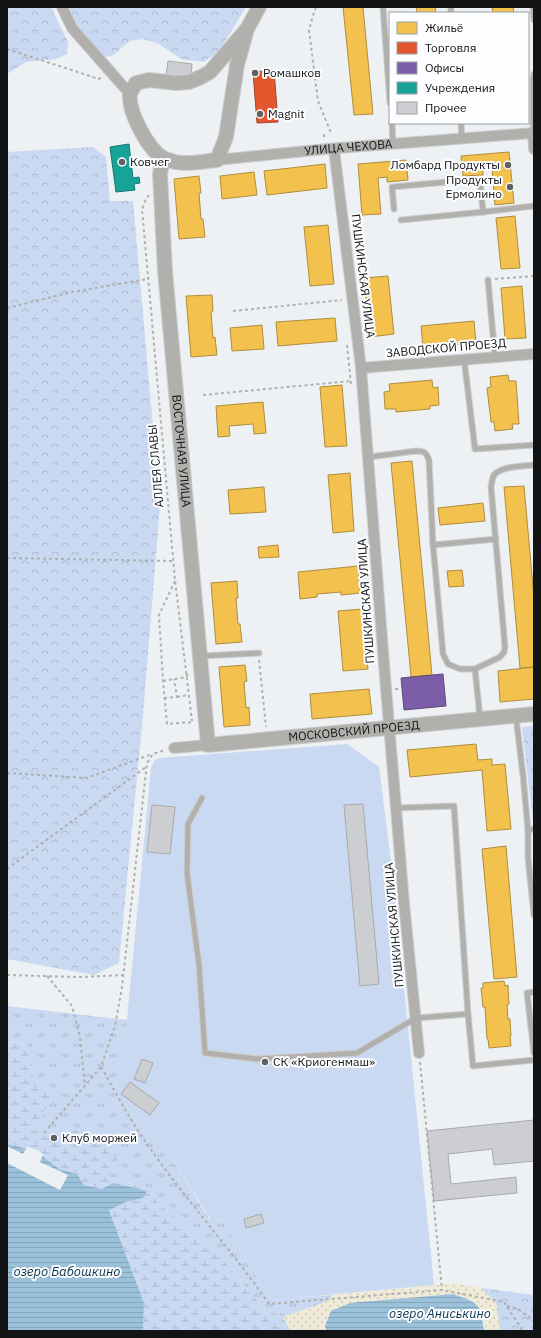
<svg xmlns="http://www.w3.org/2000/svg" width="541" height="1338" font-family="'IBM Plex Sans',sans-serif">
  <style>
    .grass { fill: url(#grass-tufts) }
    .forest { fill: url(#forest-crowns) }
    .wetland { fill: url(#wetland-marsh) }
    .sand { fill: url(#sand-dots) }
    .pitch { fill: #c8d9f1 }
    .water { fill: url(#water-rules) }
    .pier { fill: #eef1f4 }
    .homes { fill: #f2c14e; stroke: #af8d3d }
    .shops { fill: #e4572e; stroke: #a54326 }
    .offices { fill: #7b5ea7; stroke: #5c487b }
    .public { fill: #17a398; stroke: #167871 }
    .building { fill: #ccced1; stroke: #a8aaab }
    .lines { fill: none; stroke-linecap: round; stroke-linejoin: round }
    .lane-casing { stroke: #cccdcf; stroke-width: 7 }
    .street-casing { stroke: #cccdcf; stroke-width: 12 }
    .secondary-casing { stroke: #cccdcf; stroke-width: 16 }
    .path { stroke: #b0b0ad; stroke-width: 2; stroke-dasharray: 3 3; stroke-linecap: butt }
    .lane { stroke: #b2b0ac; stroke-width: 5 }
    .street { stroke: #b2b0ac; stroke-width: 10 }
    .secondary { stroke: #b2b0ac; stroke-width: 14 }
    .poi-dot { fill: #5f6163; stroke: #fcfdfe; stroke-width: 1.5 }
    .labels { text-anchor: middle; stroke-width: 4; stroke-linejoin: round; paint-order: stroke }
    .poi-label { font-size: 12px; fill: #121315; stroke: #fcfdfe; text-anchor: start }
    .street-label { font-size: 12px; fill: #121315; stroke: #fcfdfe }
    .water-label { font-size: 13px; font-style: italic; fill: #07324b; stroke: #fcfdfe }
  </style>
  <defs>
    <pattern id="grass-tufts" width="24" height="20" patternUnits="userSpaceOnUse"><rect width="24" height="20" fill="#c8d9f1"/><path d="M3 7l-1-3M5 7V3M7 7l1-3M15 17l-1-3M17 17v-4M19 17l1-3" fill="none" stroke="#abb9ce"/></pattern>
    <pattern id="forest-crowns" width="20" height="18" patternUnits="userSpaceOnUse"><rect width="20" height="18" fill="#c8d9f1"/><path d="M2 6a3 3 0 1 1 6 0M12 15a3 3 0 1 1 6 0" fill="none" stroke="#abb9ce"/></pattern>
    <pattern id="wetland-marsh" width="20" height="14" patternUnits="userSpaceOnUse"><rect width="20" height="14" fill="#c8d9f1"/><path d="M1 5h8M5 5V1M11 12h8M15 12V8" fill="none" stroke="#abb9ce"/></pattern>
    <pattern id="sand-dots" width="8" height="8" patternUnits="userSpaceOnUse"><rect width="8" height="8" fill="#efebd8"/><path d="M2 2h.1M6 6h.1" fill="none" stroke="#ccc9b8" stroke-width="1.8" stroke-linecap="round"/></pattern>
    <pattern id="water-rules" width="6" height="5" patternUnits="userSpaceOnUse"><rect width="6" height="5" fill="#9cc1db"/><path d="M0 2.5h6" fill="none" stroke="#85a5bb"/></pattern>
  </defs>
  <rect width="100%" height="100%" fill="#eef1f4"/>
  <polygon class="grass" points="7,1006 127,1020 113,1101 128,1107 147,1134 158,1136 210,1220 221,1219 272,1300 333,1295 323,1303 283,1317 263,1308 220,1256 189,1234 172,1215 158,1204 150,1189 109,1177 65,1133 56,1142 33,1130 52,1096 34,1078 26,1044 7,1042"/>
  <g class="forest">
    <polygon points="7,7 51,7 68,42 67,54 56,59 26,62 7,74"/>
    <polygon points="67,7 246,7 218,53 203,62 181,59 159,44 143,39 130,41 112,56 103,57 76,27"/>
    <polygon points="93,147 106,157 110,201 133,201 160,506 143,715 119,963 94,975 7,959 7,152"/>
    <polygon points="534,726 534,822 533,823 522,727"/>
    <polygon points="481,1288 534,1295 534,1331 500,1331 496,1303"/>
  </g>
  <polygon class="wetland" points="7,1042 26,1044 34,1078 52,1096 34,1130 56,1142 65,1133 82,1128 102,1140 118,1159 109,1177 150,1189 158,1204 172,1214 189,1234 220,1256 263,1308 283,1317 291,1331 143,1331 144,1303 109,1209 126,1202 143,1198 84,1185 77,1174 59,1169 36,1151 7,1144"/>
  <polygon class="sand" points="456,1283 481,1288 496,1303 500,1331 484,1331 481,1309 325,1326 326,1331 291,1331 283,1317 323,1303 333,1295"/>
  <polygon class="pitch" points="347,744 379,767 393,878 434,1285 272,1300 221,1219 211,1220 158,1136 147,1134 128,1107 113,1101 127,1020 151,768 154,761 159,758"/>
  <g class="water">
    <polygon points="7,1144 36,1151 59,1169 77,1174 84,1185 102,1189 113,1183 147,1191 143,1198 126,1202 109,1210 144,1303 143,1331 7,1331"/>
    <path d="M453,1294C480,1304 480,1302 484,1331H326L325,1326L331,1311L350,1303Z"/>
  </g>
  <polygon class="pier" points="7,1146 23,1154 27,1147 37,1150 43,1154 40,1162 68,1175 60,1190 7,1163"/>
  <g class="homes">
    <polygon points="343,7 363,7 373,114 354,115"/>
    <polygon points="416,7 435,7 436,13 417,13"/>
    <polygon points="492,7 513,7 514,13 493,13"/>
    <polygon points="509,152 514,203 495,205 492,169 483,170 483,175 463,176 461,156"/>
    <polygon points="406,160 408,180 387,182 387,177 378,178 381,214 362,215 358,164"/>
    <polygon points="325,164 327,188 267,195 264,171"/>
    <polygon points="254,172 257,195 222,199 220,176"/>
    <polygon points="199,176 201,193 199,193 201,219 203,219 205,237 179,239 174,179"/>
    <polygon points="515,216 520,268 501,269 496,218"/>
    <polygon points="328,225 334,284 310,286 304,227"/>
    <polygon points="388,276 394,334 370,337 364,278"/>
    <polygon points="522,286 526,338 505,339 501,288"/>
    <polygon points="212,295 213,311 211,312 213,338 215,337 217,355 191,357 186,296"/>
    <polygon points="335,318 337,341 278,346 276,322"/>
    <polygon points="474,321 476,343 423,348 421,326"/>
    <polygon points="262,325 264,349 232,351 230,328"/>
    <polygon points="508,375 509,381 516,381 519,424 512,424 513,429 495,431 494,422 491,422 487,388 491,387 490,377"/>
    <polygon points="432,380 433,388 438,387 439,405 430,406 430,409 396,412 396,409 385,409 384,392 390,391 389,384"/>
    <polygon points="342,385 347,446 325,447 320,387"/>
    <polygon points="263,402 266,433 254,434 253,424 229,426 230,436 218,437 216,406"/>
    <polygon points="412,461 432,675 411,677 391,463"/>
    <polygon points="350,473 354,531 333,533 328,475"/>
    <polygon points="524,486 534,598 534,667 520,668 504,487"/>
    <polygon points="264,487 266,512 230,514 228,490"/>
    <polygon points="483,503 485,521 440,525 438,508"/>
    <polygon points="278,545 279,557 259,558 258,547"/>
    <polygon points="358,566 360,593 341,595 341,592 317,594 317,597 300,599 298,572"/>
    <polygon points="462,570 464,586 449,587 447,571"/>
    <polygon points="237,581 238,598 236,598 238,624 240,624 242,642 216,644 211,583"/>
    <polygon points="362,609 368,669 343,671 338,611"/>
    <polygon points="245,665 247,681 244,682 246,708 249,707 250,725 224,727 219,667"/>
    <polygon points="534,667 534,699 500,702 498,671"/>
    <polygon points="369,689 372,714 312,719 310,694"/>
    <polygon points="476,744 478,760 492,759 492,765 505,764 511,829 487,831 482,770 410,777 407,750"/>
    <polygon points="506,846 517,977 494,979 482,849"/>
    <polygon points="504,981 505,986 508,985 509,1004 507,1005 508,1019 510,1019 511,1036 510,1036 511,1046 489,1048 488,1039 487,1039 485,1007 483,1007 481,988 483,988 483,983"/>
  </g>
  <polygon class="shops" points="274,70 278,122 257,123 253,72"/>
  <polygon class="offices" points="443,674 446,706 404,710 401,678"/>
  <polygon class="public" points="129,144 133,178 139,177 140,183 134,184 135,190 116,192 110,147"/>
  <g class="building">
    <polygon points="168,61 192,64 191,77 166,75"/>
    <polygon points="363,804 379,984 360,986 344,805"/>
    <polygon points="152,805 175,807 170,854 147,852"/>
    <polygon points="142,1059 153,1063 145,1083 134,1079"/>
    <polygon points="130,1082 159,1103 150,1115 121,1094"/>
    <polygon points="534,1120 534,1161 494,1165 492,1149 448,1154 451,1184 516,1177 517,1193 434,1201 427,1131"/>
    <polygon points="54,1133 58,1135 54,1143 50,1141"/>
    <polygon points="261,1214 264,1223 246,1228 244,1219"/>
  </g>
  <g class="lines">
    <g class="lane-casing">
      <g id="lane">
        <polyline points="383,7 390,103"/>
        <polyline points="451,7 451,13"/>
        <polyline points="533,7 534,20"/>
        <polyline points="392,123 393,144"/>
        <polyline points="461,123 462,139"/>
        <polyline points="533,133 533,80 534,74"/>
        <polyline points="394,209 392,187 480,179 483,212 534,206"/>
        <polyline points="401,220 483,212"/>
        <polyline points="488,280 495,357"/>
        <polyline points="464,359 475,449 534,445"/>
        <path d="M369,457L416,451C424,451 426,452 429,460L433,545L443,654L448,664L460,669H475L500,657L504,652L505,647L491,487C492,483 492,478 494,475C501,466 524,466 534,465"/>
        <polyline points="433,545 496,539"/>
        <polyline points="201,656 259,653"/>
        <polyline points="475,669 480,718"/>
        <polyline points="516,717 523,775 528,830 528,858 534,915"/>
        <polyline points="202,798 188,824 187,873 199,965 205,1053 257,1059 357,1053 416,1018 468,1014 454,806 396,808"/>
        <polyline points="528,830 534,829"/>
        <polyline points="534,992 527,993 534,1053"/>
        <polyline points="468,1014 473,1066 534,1060"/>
      </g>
    </g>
    <g class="street-casing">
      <g id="street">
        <polyline points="62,7 72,28 130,94"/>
        <polyline points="533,133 534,149"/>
        <polyline points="334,149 361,368 386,689 404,903 419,1053"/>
        <path id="s1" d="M217,160L326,149L534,133"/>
        <polyline points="361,368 534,354"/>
        <polyline points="174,748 208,745"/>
      </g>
    </g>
    <g class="secondary-casing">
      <g id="secondary">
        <path d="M247,29L237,65L226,137L217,160C204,161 189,165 175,162C171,161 166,159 163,158C148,149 128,112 130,94C131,91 134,87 136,83L149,80L176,83L189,82L201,77L210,72L247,29L259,7"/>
        <path id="s2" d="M163,158L160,174L165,271L208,745L534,714"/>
      </g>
    </g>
    <g class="path">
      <polyline points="316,7 314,12 309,30 318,101 331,133"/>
      <polyline points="7,49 99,79 102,76"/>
      <polyline points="324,134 324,140"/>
      <polyline points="149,195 146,199 142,209 175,580 192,721"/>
      <polyline points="495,279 534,276"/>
      <polyline points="7,308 72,292 148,279"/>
      <polyline points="233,311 342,300"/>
      <polyline points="347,345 351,384"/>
      <polyline points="203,395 351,381"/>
      <polyline points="7,558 173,561"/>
      <polyline points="175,581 159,615 163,681 167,724 193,722"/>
      <polyline points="259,660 266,727"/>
      <polyline points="163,681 186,677 189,672"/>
      <polyline points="395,689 402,689"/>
      <polyline points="177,697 188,695"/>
      <polyline points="164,698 177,697 174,679"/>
      <polyline points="7,773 87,778 152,754"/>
      <polyline points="7,869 146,767"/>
      <polyline points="7,975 80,977 124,975"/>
      <polyline points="47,976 72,1006 80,1037 85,1086"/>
      <polyline points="420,1062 442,1290"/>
      <path d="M101,1067C114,1089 126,1113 141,1135C180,1194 229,1246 269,1304L442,1290L504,1302L523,1331"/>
      <polyline points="44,1133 101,1067 115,1026 122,987 147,763 153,754 165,750"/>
      <polyline points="507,1306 518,1309 534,1321"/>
    </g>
    <use href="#lane" class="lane"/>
    <use href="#street" class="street"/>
    <use href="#secondary" class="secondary"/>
  </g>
  <g class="poi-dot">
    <circle cx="255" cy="73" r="4"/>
    <circle cx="260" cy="114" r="4"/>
    <circle cx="122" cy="162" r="4"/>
    <circle cx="508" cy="165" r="4"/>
    <circle cx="510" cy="187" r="4"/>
    <circle cx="265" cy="1062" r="4"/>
    <circle cx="54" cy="1138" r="4"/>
  </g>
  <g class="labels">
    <g class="poi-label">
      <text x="263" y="77">Ромашков</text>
      <text x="268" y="118">Magnit</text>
      <text x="130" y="166">Ковчег</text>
      <text x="500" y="169" text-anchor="end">Ломбард Продукты</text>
      <text x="502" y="184" text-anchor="end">Продукты<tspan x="502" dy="14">Ермолино</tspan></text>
      <text x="273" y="1066">СК «Криогенмаш»</text>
      <text x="62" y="1142">Клуб моржей</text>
    </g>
    <g class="street-label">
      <text dy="4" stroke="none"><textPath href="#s1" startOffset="132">УЛИЦА ЧЕХОВА</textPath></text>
      <text transform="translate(363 276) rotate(83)" y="4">ПУШКИНСКАЯ УЛИЦА</text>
      <text transform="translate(446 348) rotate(-5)" y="4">ЗАВОДСКОЙ ПРОЕЗД</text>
      <text dy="4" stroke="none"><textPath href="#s2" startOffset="294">ВОСТОЧНАЯ УЛИЦА</textPath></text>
      <text transform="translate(156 466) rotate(-95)" y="4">АЛЛЕЯ СЛАВЫ</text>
      <text transform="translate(366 601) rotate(-94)" y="4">ПУШКИНСКАЯ УЛИЦА</text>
      <text dy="4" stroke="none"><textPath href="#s2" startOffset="736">МОСКОВСКИЙ ПРОЕЗД</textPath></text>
      <text transform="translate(394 925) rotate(-95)" y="4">ПУШКИНСКАЯ УЛИЦА</text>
    </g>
    <g class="water-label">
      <text x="67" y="1276">озеро Бабошкино</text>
      <text x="440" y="1318">озеро Аниськино</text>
    </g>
  </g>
  <rect width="541" height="1338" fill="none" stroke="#121315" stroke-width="16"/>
  <rect x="389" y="12" width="140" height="112" fill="#fcfdfe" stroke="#9e9fa1"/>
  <rect x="397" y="22" width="20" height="12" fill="#f2c14e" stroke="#9e9fa1"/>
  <text x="425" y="32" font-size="12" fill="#121315">Жильё</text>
  <rect x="397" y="42" width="20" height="12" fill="#e4572e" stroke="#9e9fa1"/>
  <text x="425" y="52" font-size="12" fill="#121315">Торговля</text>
  <rect x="397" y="62" width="20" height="12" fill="#7b5ea7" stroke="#9e9fa1"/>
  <text x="425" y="72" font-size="12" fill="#121315">Офисы</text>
  <rect x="397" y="82" width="20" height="12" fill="#17a398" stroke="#9e9fa1"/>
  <text x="425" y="92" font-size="12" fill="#121315">Учреждения</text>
  <rect x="397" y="102" width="20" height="12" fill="#ccced1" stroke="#9e9fa1"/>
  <text x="425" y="112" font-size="12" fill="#121315">Прочее</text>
</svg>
